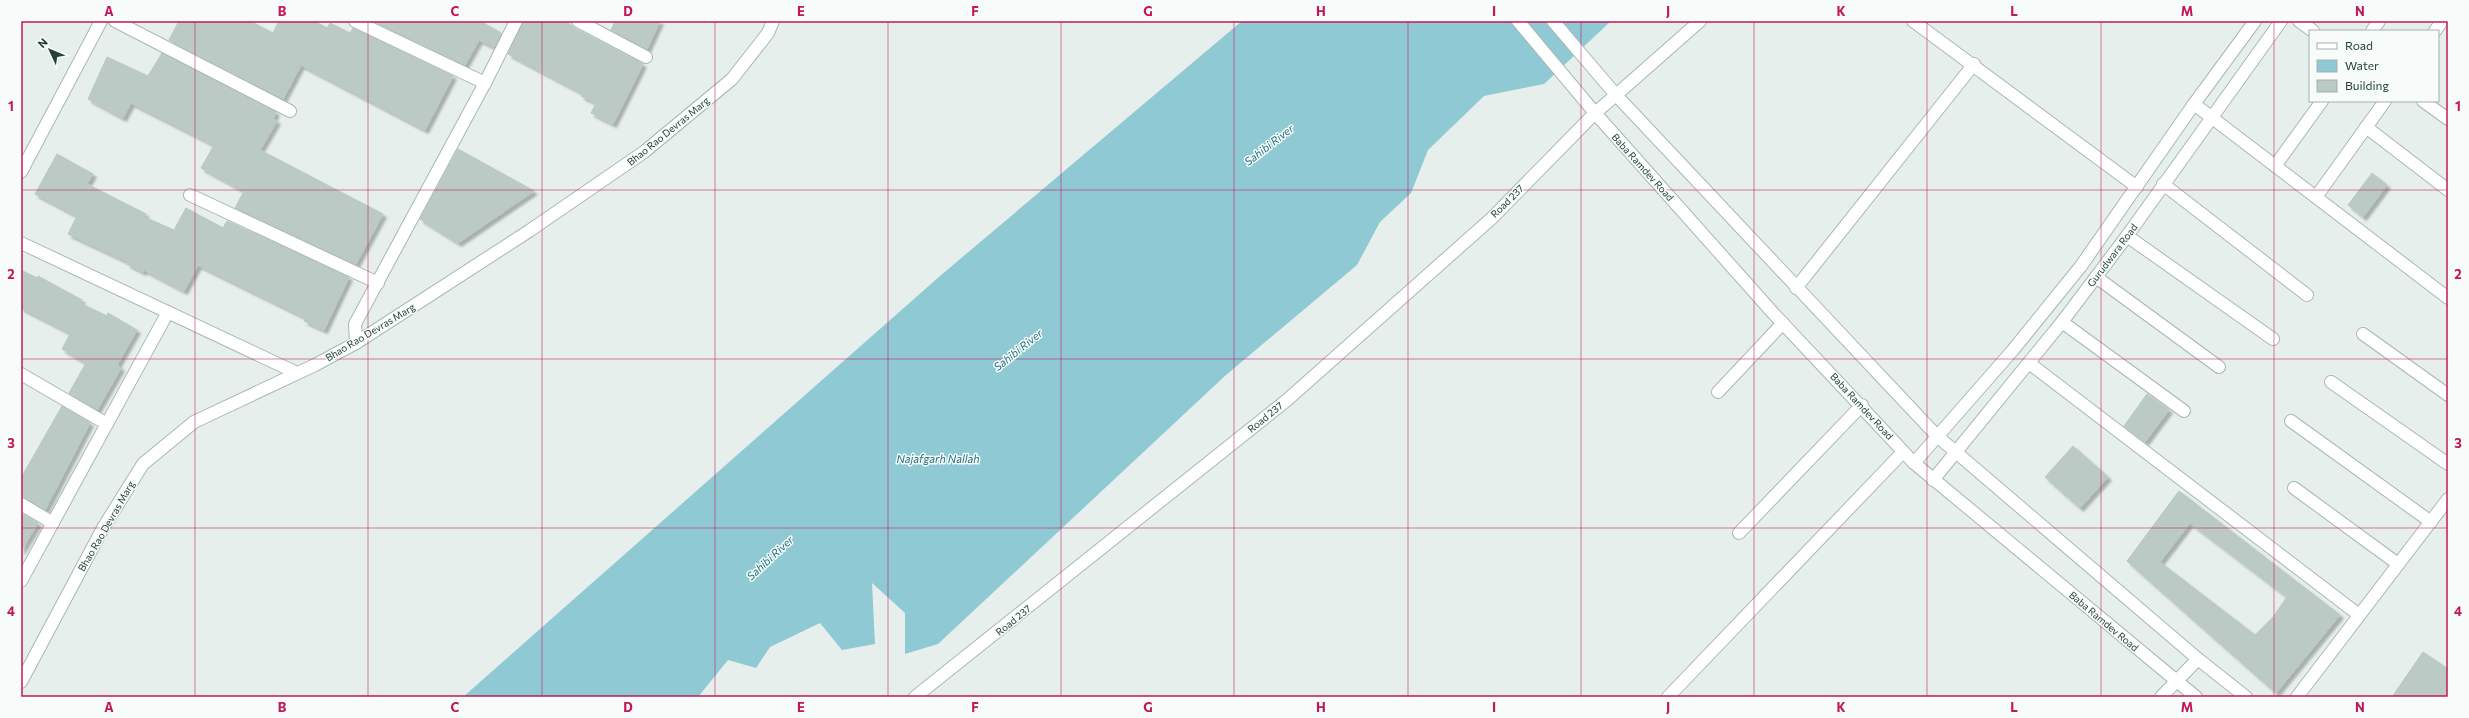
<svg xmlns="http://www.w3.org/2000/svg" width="2469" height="718" font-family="Commissioner,sans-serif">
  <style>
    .water { fill: #8ec9d4 }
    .building { fill: #bbcac4; stroke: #b8c9c2; fill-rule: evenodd; filter: url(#shadow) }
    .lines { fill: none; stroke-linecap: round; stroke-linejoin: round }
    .minor-casing { stroke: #a8b8b2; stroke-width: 14 }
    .tertiary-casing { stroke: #a8b8b2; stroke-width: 14 }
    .minor { stroke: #fff; stroke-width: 12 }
    .tertiary { stroke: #fff; stroke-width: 12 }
    .grid { fill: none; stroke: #c2185b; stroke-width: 1; stroke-opacity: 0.55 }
    .labels { text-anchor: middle; stroke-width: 3; stroke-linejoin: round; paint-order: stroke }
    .street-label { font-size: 10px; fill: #24423a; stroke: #f7fbf9 }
    .water-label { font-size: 11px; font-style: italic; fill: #1c6f80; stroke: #f7fbf9 }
    .neatline { fill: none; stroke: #c2185b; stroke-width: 1.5 }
    .grid-label { font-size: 13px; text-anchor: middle; font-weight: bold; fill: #c2185b }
  </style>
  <defs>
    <filter id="shadow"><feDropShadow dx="3.5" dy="3.5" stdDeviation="1" flood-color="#0004"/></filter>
  </defs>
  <rect width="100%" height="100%" fill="#e6efeb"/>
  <polygon class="water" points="1242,21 1611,21 1544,84 1484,96 1428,150 1411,193 1380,222 1357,265 1226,375 938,644 905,654 905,613 872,583 875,644 842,650 820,623 770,647 756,668 728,660 698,697 463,697 940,276"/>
  <g class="building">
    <polygon points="179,21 250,21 273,33 279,21 314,21 327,28 330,23 350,33 353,28 453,76 425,130 301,65 283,99 169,40"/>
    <polygon points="372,21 480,21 501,33 494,47 479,40 465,65"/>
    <polygon points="523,21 566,21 574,28 643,64 613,124 591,113 596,103 581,96 582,93 508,54"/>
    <polygon points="615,21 660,21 647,49 611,30"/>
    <polygon points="162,53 276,112 273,119 277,121 260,150 383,214 356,264 235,208 244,191 201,168 214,145 131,103 123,118 88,99 107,57 148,76"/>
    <polygon points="458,149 534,191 458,243 420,219"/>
    <polygon points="57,154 93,174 87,184 146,214 144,217 174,230 186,208 223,228 227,221 349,277 324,330 304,321 306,318 198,265 184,291 144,270 143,272 127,264 128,262 68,234 77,216 35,194"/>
    <polygon points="2372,173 2387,185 2363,217 2348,205"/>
    <polygon points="21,270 37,278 38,276 82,300 80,303 107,316 108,313 137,330 117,365 121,368 97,410 69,393 86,363 62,349 70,334 68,332 21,308"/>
    <polygon points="2147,394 2169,410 2145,442 2124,426"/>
    <polygon points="62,406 90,423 45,510 21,497 21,478"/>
    <polygon points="2073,446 2108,477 2080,508 2045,477"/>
    <path d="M2179,491L2340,615L2276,693L2127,561ZM2190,523L2287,597L2273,617L2255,635L2160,562Z"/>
    <polygon points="21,513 38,523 21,551"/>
    <polygon points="2423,652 2448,669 2448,697 2392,697"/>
  </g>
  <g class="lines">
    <g class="minor-casing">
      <g id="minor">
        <polyline points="115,21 290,111"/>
        <polyline points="355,21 485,83"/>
        <polyline points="578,21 646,57"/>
        <polyline points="1913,21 2137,187"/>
        <polyline points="2299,21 2313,31"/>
        <polyline points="2372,31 2379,21"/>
        <polyline points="2435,31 2442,21"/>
        <polyline points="1616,95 1700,21"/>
        <polyline points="2423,101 2448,119"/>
        <polyline points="2194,104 2448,298"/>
        <polyline points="2366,127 2448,190"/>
        <polyline points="2275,166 2322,101"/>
        <polyline points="21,172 101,21"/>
        <polyline points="2163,184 2307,295"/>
        <polyline points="190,195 378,283"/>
        <polyline points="2316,197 2385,101"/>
        <polyline points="2127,236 2273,339"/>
        <polyline points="21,243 297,373"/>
        <polyline points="2096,277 2219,367"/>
        <polyline points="1796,288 1974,64"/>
        <polyline points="2062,322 2184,411"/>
        <polyline points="2363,334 2448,395"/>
        <polyline points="356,343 355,324 485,83 516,21"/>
        <polyline points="2029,363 2359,615"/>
        <polyline points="21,374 107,424"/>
        <polyline points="2331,382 2448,464"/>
        <polyline points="1718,392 1783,323"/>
        <polyline points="2291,421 2431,522"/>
        <polyline points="2294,488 2398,564"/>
        <polyline points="21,504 53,523"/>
        <polyline points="1739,533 1862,405"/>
        <polyline points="21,581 168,312"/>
        <polyline points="1668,697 1903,452"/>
        <polyline points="2297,697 2448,499"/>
      </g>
    </g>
    <g class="tertiary-casing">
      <g id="tertiary">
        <polyline points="1518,21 1595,113 1773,313 1914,463 2196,697"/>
        <polyline points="1553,21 1616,95 1937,436 2198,659 2246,697"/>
        <polyline points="1914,463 2013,350 2081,266 2194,104 2255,21"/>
        <polyline points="1933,480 2062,322 2127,236 2281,21"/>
        <polyline points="21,682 103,528 143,464 194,422 315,365 356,343 529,231 644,152 732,79 768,33 773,21"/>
        <polyline points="915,697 1287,400 1492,218 1595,113 1616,95"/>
        <polyline points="2161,697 2198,659"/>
      </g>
    </g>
    <use href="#minor" class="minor"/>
    <use href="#tertiary" class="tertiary"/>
  </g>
  <path class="grid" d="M195,21V697M368,21V697M542,21V697M715,21V697M888,21V697M1061,21V697M1234,21V697M1408,21V697M1581,21V697M1754,21V697M1927,21V697M2101,21V697M2274,21V697M21,190H2448M21,359H2448M21,528H2448"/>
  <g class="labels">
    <g class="street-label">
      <text transform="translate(668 131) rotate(-39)" y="4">Bhao Rao Devras Marg</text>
      <text transform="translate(1643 167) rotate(48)" y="4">Baba Ramdev Road</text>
      <text transform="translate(1507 201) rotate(-45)" y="4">Road 237</text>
      <text transform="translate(2112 255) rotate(-53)" y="4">Gurudwara Road</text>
      <text transform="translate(370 332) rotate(-31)" y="4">Bhao Rao Devras Marg</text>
      <text transform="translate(1862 406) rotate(47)" y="4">Baba Ramdev Road</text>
      <text transform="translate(1265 417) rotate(-39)" y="4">Road 237</text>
      <text transform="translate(106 526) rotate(-60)" y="4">Bhao Rao Devras Marg</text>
      <text transform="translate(1013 620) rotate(-39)" y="4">Road 237</text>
      <text transform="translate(2104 621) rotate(40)" y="4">Baba Ramdev Road</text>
    </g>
    <g class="water-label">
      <text transform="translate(1269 145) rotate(-38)" y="4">Sahibi River</text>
      <text transform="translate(1018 350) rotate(-39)" y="4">Sahibi River</text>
      <text x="938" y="463">Najafgarh Nallah</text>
      <text transform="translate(770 558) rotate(-43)" y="4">Sahibi River</text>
    </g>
  </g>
  <rect width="2469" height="718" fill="none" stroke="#f7fbf9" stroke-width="44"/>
  <rect x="2309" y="30" width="130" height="72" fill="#f7fbf9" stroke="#a3b1ad"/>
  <rect x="2317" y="43" width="20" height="6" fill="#ffffff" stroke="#a3b1ad"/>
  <text x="2345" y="50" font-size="12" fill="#24423a">Road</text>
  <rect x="2317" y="60" width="20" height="12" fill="#8ec9d4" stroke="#a3b1ad"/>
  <text x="2345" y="70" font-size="12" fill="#24423a">Water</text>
  <rect x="2317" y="80" width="20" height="12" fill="#bbcac4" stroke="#a3b1ad"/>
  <text x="2345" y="90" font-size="12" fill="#24423a">Building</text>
  <g transform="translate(50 50) rotate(314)" stroke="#f7fbf9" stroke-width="3" paint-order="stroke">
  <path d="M0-3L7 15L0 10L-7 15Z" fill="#24423a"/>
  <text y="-6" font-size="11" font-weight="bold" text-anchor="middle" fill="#24423a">N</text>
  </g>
  <rect x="22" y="22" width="2425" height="674" class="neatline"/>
  <g class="grid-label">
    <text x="109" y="16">A</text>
    <text x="282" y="16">B</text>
    <text x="455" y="16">C</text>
    <text x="628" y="16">D</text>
    <text x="801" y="16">E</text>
    <text x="975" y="16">F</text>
    <text x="1148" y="16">G</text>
    <text x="1321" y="16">H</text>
    <text x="1494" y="16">I</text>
    <text x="1668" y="16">J</text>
    <text x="1841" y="16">K</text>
    <text x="2014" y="16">L</text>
    <text x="2187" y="16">M</text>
    <text x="2360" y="16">N</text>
    <text x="11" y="111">1</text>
    <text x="2458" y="111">1</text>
    <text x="11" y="279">2</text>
    <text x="2458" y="279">2</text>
    <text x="11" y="448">3</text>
    <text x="2458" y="448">3</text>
    <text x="11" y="616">4</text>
    <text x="2458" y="616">4</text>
    <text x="109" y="712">A</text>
    <text x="282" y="712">B</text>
    <text x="455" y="712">C</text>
    <text x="628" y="712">D</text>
    <text x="801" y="712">E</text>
    <text x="975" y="712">F</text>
    <text x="1148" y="712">G</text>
    <text x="1321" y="712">H</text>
    <text x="1494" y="712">I</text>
    <text x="1668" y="712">J</text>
    <text x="1841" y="712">K</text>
    <text x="2014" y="712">L</text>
    <text x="2187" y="712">M</text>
    <text x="2360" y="712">N</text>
  </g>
</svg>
